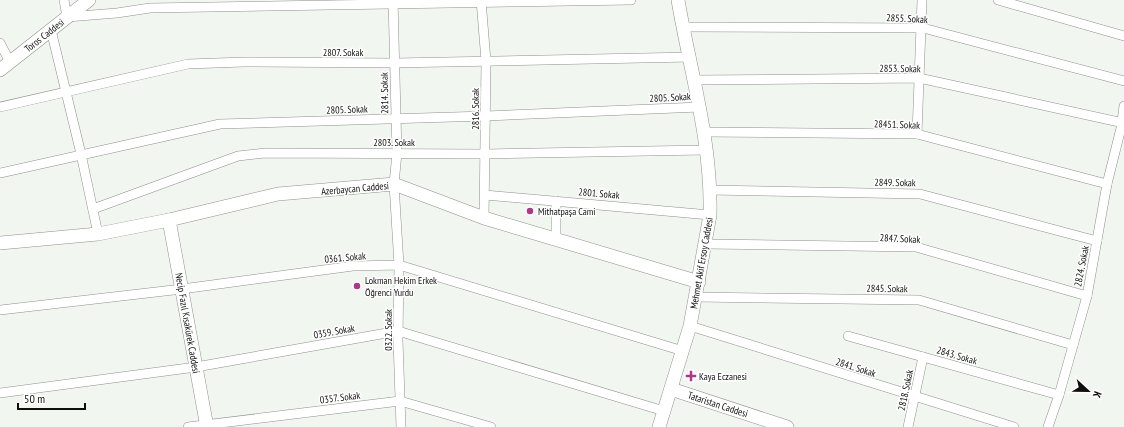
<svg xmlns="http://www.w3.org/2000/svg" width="1124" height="427" font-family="'PT Sans Narrow',sans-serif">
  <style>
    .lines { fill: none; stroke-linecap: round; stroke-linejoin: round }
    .street-casing { stroke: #8e918c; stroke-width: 10 }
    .secondary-casing { stroke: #8e918c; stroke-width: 14 }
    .street { stroke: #fff; stroke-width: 9 }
    .secondary { stroke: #fff; stroke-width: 13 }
    .poi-dot { fill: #b13687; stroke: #fff; stroke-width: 1.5 }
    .labels { text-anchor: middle; stroke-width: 3; stroke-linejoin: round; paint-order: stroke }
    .street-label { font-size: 10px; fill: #0e0f0d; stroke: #fff }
    .poi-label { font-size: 10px; fill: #0e0f0d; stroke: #fff; text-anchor: start }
  </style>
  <rect width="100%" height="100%" fill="#f2f6f0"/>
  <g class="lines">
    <g class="street-casing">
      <g id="street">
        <polyline points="64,0 67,17 117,13 150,8 631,0"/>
        <polyline points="393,0 397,153 394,184 399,265 398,340 401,427"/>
        <polyline points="481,0 486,61 484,218"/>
        <polyline points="998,0 1124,36"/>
        <polyline points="683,27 923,28 1124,81"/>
        <polyline points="51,30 81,154 98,234"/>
        <polyline points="0,43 10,62"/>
        <polyline points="695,80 919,78 1124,123"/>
        <polyline points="0,107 188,64 244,62 395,63 691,57"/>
        <polyline points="704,132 917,134 1107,184"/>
        <polyline points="917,134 922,0"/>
        <polyline points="0,173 220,124 486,116 700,107"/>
        <polyline points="710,190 920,194 1097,241"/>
        <polyline points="485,195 710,215"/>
        <polyline points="93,209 238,156 265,153 486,154 705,150"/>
        <polyline points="556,240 556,201"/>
        <polyline points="707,244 916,247 1087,296"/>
        <polyline points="695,297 919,300 1073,345"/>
        <polyline points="0,310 182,289 353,266 399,265 683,351"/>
        <polyline points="690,326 1014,427"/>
        <polyline points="848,336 1059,395"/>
        <polyline points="0,393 196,367 398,331 664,411"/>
        <polyline points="188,427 400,401 491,427"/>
        <polyline points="908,427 923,357"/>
        <polyline points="1048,427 1059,395 1087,296 1107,184 1121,128 1124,106"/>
      </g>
    </g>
    <g class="secondary-casing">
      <g id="secondary">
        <polyline points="0,70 89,0"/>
        <polyline points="169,220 207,427"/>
        <polyline points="0,243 98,234 169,220 278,194 394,184 484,218 699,282"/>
        <polyline points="671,389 787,427"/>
        <path d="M659,427L690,326L710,215C712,142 690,71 678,0"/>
      </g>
    </g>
    <use href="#street" class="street"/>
    <use href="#secondary" class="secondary"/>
  </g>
  <g class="poi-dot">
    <circle cx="530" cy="211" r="4"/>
    <circle cx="357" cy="286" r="4"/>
    <path d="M689 370h4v4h4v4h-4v4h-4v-4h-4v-4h4z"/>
  </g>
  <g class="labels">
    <g class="street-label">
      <text transform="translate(907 18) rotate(3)" y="4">2855. Sokak</text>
      <text transform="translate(44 35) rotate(-38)" y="4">Toros Caddesi</text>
      <text x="343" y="56">2807. Sokak</text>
      <text transform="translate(900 68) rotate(1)" y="4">2853. Sokak</text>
      <text transform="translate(384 93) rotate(-91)" y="4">2814. Sokak</text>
      <text transform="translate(670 97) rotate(-3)" y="4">2805. Sokak</text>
      <text transform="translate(347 109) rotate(-2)" y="4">2805. Sokak</text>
      <text transform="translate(475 109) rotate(-90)" y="4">2816. Sokak</text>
      <text transform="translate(897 124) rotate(2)" y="4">28451. Sokak</text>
      <text x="394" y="146">2803. Sokak</text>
      <text transform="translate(895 182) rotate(1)" y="4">2849. Sokak</text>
      <text transform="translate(355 188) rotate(-5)" y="4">Azerbaycan Caddesi</text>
      <text transform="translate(599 193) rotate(5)" y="4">2801. Sokak</text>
      <text transform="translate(900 238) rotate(3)" y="4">2847. Sokak</text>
      <text transform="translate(345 257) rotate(-5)" y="4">0361. Sokak</text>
      <text transform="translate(701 263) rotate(-80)" y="4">Mehmet Akif Ersoy Caddesi</text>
      <text transform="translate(1081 266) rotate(-79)" y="4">2824. Sokak</text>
      <text transform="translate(887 288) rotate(1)" y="4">2845. Sokak</text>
      <text transform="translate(188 323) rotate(80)" y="4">Necip Fazıl Kısakürek Caddesi</text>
      <text transform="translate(388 330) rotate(-90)" y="4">0322. Sokak</text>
      <text transform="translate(334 331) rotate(-10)" y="4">0359. Sokak</text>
      <text transform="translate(957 355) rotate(16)" y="4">2843. Sokak</text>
      <text transform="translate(856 367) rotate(18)" y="4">2841. Sokak</text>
      <text transform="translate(905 390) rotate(-78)" y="4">2818. Sokak</text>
      <text transform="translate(340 397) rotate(-7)" y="4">0357. Sokak</text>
      <text transform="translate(718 404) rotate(18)" y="4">Tataristan Caddesi</text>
    </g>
    <g class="poi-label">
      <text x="538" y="215">Mithatpaşa Cami</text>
      <text x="365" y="284">Lokman Hekim Erkek<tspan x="365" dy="12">Öğrenci Yurdu</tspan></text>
      <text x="699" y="380">Kaya Eczanesi</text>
    </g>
  </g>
  <g transform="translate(1088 391) rotate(112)" stroke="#ffffff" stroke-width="3" paint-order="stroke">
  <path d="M0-3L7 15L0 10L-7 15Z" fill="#0e0f0d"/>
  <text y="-6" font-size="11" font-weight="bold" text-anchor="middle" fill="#0e0f0d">K</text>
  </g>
  <path d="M18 403v6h67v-6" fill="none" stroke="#0e0f0d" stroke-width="2"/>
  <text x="24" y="403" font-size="12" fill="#0e0f0d" stroke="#ffffff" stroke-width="3" paint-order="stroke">50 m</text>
</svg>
